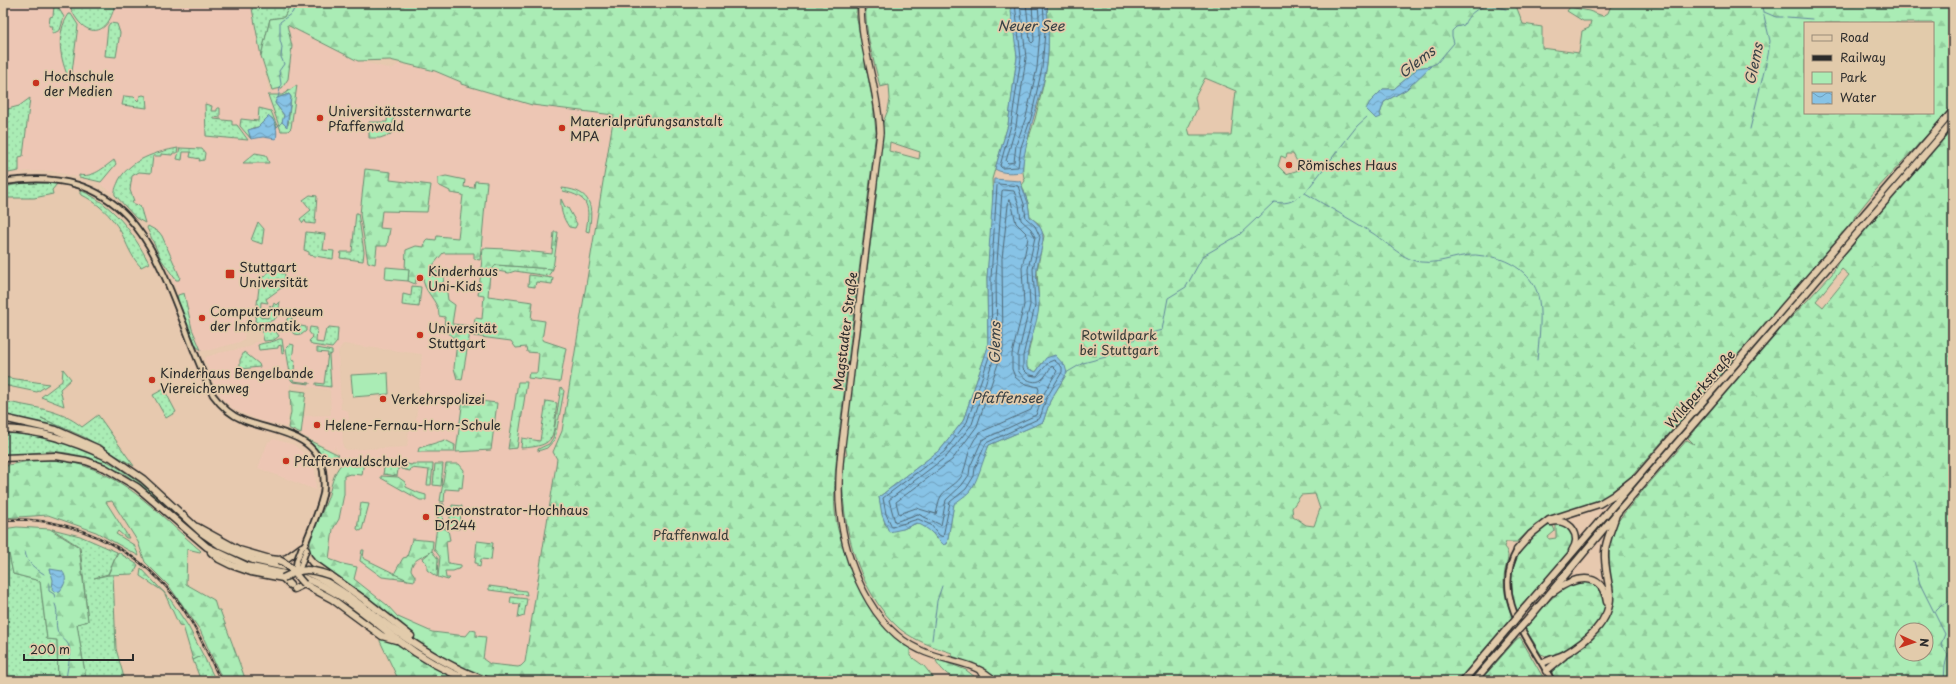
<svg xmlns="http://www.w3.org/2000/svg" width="1956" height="684" font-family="'Playpen Sans',sans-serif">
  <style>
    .built { fill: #edc6b4; fill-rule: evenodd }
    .green { fill: url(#green-dots); stroke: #6a8c70; fill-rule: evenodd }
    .forest { fill: url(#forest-firs); stroke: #6a8c70; fill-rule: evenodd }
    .pitch { fill: #aaecb5; stroke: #6a8c70 }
    .water { fill: url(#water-waves); stroke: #62869b }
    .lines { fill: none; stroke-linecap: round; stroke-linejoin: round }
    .shore { stroke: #506876; stroke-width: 1 }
    .stream { stroke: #62869b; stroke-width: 1 }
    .minor-casing { stroke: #2b2b2b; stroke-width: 8 }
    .major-casing { stroke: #2b2b2b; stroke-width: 8 }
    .highway-casing { stroke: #2b2b2b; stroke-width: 9 }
    .minor { stroke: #e2cbab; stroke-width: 4.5 }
    .major { stroke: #e2cbab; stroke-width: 5.5 }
    .highway { stroke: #e2cbab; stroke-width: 6 }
    .rail-casing { stroke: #2b2b2b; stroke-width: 2.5 }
    .rail { stroke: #e2cbab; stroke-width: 1; stroke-dasharray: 3; stroke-linecap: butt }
    .minor-bridge-casing { stroke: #2b2b2b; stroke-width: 8; stroke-linecap: butt }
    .highway-bridge-casing { stroke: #2b2b2b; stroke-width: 9; stroke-linecap: butt }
    .minor-bridge { stroke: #e2cbab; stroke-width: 4.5 }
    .highway-bridge { stroke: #e2cbab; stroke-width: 6 }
    .poi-dot { fill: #c8321e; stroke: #e2cbab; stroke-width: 1.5 }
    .labels { text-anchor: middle; stroke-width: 3.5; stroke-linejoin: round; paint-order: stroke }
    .poi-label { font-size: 13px; fill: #2b2b2b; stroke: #e2cbab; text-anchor: start }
    .street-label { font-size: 13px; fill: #2b2b2b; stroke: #e2cbab }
    .park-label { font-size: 13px; fill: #383e39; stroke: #e2cbab }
    .water-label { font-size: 14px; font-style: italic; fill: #394247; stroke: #e2cbab }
  </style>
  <defs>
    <pattern id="green-dots" width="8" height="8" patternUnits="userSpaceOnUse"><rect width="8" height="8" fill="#aaecb5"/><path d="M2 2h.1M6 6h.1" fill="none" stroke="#92cb9c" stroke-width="1.8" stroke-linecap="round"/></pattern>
    <pattern id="forest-firs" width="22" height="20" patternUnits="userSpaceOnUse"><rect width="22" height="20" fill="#aaecb5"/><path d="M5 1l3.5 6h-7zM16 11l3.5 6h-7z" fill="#92cb9c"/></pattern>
    <pattern id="water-waves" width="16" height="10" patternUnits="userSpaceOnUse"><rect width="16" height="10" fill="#87c3e6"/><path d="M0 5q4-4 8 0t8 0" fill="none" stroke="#6f9fbb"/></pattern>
  </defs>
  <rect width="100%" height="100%" fill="#e7c9af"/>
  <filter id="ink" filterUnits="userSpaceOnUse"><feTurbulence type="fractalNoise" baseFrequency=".025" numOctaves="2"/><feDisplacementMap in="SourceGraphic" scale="8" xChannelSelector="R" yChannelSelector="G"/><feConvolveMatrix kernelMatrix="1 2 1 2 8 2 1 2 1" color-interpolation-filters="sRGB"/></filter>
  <g filter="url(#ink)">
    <g class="built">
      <path d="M3,3H251L269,92L282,88L292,46L286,25L358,61L392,69L398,64L435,71L459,82L532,105L614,115L562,431L554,449L557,459L525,662L521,666L490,664L486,662L483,659L486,637L475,636L476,631L466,636L432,632L398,617L387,605L354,579L357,567L343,564L329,559L333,529L339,519L344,494V476L335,446L334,450L325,447L301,434L303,416L331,415L330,390L290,384L288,418L286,427L259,420L233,409L224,400L216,389L205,360L206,357L219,353L249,347L256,342H262L260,325L254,320L245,325L244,339L240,342L210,350L198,351L186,312L168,268L147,225L115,194L97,182L53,171H27L3,175V147L29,102L5,111L7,118L3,125ZM343,344L422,354L416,423H410L407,447L347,450L343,447L342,423L343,421L349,420L348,411L341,409L338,351Z"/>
      <polygon points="274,439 294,445 309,458 315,471 316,490 258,468 268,442"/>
    </g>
    <g class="green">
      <path d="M69,3H115C108,42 80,37 69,3Z"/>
      <polygon points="251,3 291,3 284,17 270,19 261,56"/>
      <polygon points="56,4 64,17 60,30 52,34 53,26 49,26 50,17 53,16 54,6 46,5"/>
      <path d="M69,14H71L78,25L71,80L69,79C60,59 55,34 69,14Z"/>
      <polygon points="110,23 117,24 120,33 116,57 105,56 108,26"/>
      <path d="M297,85L291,128L288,131H281L268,95H282ZM289,94L291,97L288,125L283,123L284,115L275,103L277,98Z"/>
      <polygon points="143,95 146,96 147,108 122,105 124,96 134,97 138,101 140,96"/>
      <polygon points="30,98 23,156 19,157 19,171 3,174 3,121 7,119 4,110 19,106"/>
      <polygon points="205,104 212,106 211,111 217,111 217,108 220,108 220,118 214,117 214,119 232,121 232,125 237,125 248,140 206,136"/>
      <polygon points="259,108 271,111 277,126 276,127 272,118 268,117 258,127 252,128 249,135 251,139 240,126 241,119 258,121"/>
      <path d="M178,148L177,153H173L172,155L161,154V156H153L151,173L139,172L132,176L130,190L134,201L132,202L134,205L140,206L145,223L136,218L115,195C114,190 117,185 119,180C131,159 156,152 178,148Z"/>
      <polygon points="180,148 202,149 205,153 204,160 199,161 200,159 190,157 191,152 183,152 182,160 177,159"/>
      <polygon points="255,153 266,155 269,163 243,163"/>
      <path d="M114,160L116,164L101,182L79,177V175C93,178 103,168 114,160Z"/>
      <polygon points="25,183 54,183 57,184 52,190 53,194 34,198 3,198 3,187"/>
      <path d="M562,188C593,191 593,207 589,232L586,231C590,207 590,197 563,191Z"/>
      <path d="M80,190C114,205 132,231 149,263L141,267C131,257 127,244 121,232C111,215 97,202 80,194Z"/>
      <polygon points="310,195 317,196 315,224 306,223 305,220 303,223 300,219 311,210 303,200"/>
      <path d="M561,199L565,207L568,208L577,224L575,228L569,227C563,218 560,210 561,199Z"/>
      <polygon points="356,213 358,213 364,252 363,261 340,258 341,252 352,252"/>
      <polygon points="258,222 264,229 262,244 251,240"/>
      <polygon points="148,226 159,232 162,236 180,277 179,280 176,280 161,259 147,228"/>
      <polygon points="306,232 325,234 323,250 334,251 333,259 309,255 309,252 304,250"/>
      <path d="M278,265L285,275L284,286L266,299L268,303L261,302L260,317L268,318L270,305L272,308L274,303L276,305L280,301C278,314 280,319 267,322L262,330L261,325L255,321L260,279Z"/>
      <polygon points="496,265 553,269 548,276 515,271 509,273 491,270"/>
      <polygon points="529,275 553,278 552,284 536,282 535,287 528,286"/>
      <polygon points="412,286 421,287 419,307 402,305 403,294 411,296"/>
      <polygon points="184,293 192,329 201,350 196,346 177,299 178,295"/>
      <polygon points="289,317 292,317 291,324 306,327 306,331 301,335 294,334 286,326 287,319"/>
      <polygon points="271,325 279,336 274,340 264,341 262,332 266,328 270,328"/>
      <polygon points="310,327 317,328 316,342 323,343 326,329 328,329 329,327 338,328 337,342 332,348 312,345 309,341 313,337 309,332"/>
      <path d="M279,339H282L284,353L282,354L281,345L278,346V348L259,350L258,345C265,342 272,343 279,339Z"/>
      <polygon points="290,344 294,345 292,359 295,360 293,381 310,383 310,384 293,382 291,380 286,348"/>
      <polygon points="317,348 332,351 332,354 329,355 331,387 316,385 316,383 324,384 328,353 317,352"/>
      <polygon points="244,352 259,364 260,367 240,369 240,360"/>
      <polygon points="63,369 71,379 60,389 64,406 41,397 62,381"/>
      <polygon points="3,377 49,384 37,392 3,385"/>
      <polygon points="561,387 564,391 555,439 547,448 538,451 538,449 549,444 553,438"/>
      <polygon points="164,389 176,412 166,418 153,395"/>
      <path d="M3,401C30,407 61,409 82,427L98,415L134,466L84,437L41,418L66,429L3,415Z"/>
      <path d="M546,401L557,403C552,436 559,446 521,448L522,438L540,441Z"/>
      <polygon points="288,430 339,455 331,459 325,459 305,440"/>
      <path d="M3,431C67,434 122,463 167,506L125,474L90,458L67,453L51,451L3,456Z"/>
      <polygon points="445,440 455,445 454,452 418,452 419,448"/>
      <polygon points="387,462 399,464 397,476 383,474 385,463"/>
      <polygon points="401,463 412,465 412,464 433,464 431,485 427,485 429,470 411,468 410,471 401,469"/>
      <polygon points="435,464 443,464 441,486 433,485"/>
      <polygon points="440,503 444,504 442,523 449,523 452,505 462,506 459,529 447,528 437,524"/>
      <polygon points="52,529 80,536 117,552 108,574 94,578 113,574 116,649 125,681 96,681 95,677 86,679 77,624 88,621 80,547"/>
      <polygon points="362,550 364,550 363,558 408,580 382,577 360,561"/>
      <polygon points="432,551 438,559 437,577 427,570 427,564 422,559"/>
      <polygon points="3,552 9,554 13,574 40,581 47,639 57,640 58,681 3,681"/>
      <polygon points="489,586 526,591 527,595 489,590"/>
      <polygon points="511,597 527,599 524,616 518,618 520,604 510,603"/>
      <polygon points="203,655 216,681 201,681 193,660"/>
    </g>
    <g class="forest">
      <path d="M291,3H857L856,14L873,103L876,132L838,443C836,466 833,488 835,511C836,527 841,541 847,555C862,598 874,619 910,646V656L924,666L936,681H399L380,641L386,614L311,557C305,542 320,519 325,505C331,493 331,478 339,467C346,459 353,458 364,459L362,475L350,474L344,476V494L339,519L333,529L329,559L343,564L357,567L354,579L387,605L398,617L432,632L466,636L471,630L476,631V636L486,637L483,659L490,664L518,667L521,666L525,662L557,459L553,452L562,431L614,115L532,105L461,84V82L435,71L390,60L358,61L287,25L292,46L288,79L282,88L272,90L261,56L270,19L284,17Z"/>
      <path d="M866,3H1010L1012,9L1017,57L1008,125L992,179L993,207L987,278L988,347L963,421L941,449L879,497L885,524L903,529L917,523L929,528L936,538L947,544L954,503L969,491L989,445L1043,422L1050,401L1067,373L1042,363L1036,372L1027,368L1026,363L1039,306L1037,270L1044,236L1038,223L1030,217L1028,203L1022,185L1025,181C1018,160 1029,139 1035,119C1039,103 1043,87 1046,71C1050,47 1048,26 1047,3H1515L1523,24L1542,27V48L1579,53L1582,31L1589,28L1591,21H1583L1567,11L1570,7L1589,11L1603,16L1608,13L1612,3H1953V107L1875,191L1855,216L1851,226L1632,476L1602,499L1588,506L1552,516L1535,525L1517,542H1506L1504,547C1511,555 1507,561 1505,570C1502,587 1506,601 1512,617L1457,681H999L981,667L952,656V653C934,647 915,641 900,629C856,591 837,513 844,457L847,455L845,443L876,199L882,125L888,110L890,99L889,85L880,87C874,59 864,32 866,3ZM1805,23H1933V113H1805ZM1430,66L1407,89L1384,102L1380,114L1383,89H1394C1400,83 1413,75 1417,68ZM1205,78L1236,91L1231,135H1190L1188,128L1197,109L1195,97ZM890,142L920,152L919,159L889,151ZM1287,154H1293L1299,165V170L1286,174L1278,166L1281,156L1286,158ZM1315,494L1320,509L1314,526L1306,525L1293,516L1292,508L1301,495Z"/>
      <polygon points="388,109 395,110 391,134 380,138 369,138 369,122 387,122"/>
      <path d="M1953,127V668L1950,677L1951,681H1555L1552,673L1554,668C1570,652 1593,642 1606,621C1622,595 1600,562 1614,529C1619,517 1631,506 1639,495C1655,477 1671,458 1687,440L1694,444L1688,438L1749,363L1832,274L1841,257ZM1842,269L1849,275L1823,307L1816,301ZM1902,630H1926V654H1902Z"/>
      <polygon points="365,169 391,172 390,180 431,185 427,212 382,211 380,228 390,229 387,246 377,246 375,264 368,262 360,214"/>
      <path d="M446,176L465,180L464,187L474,188L475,181L487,182L480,260L474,259V253H443L433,265L437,272L445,275L442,286L446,285L448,300L455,305L452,324L471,326L462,380L457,379L454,368L457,342L444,328L445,317L439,316C440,301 422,292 423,276H417L415,284L408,281L409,269H405L406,250L416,246L424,247L425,241L427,239L436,240L437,236L458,238L463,195L450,193V191L438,185V178Z"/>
      <polygon points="554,232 558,232 553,269 496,265 491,270 481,269 483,248 507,249 552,254"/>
      <polygon points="481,272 490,273 488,296 533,302 531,319 545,321 542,340 566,348 560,382 528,378 529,373 537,373 539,353 527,352 526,347 516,348 511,341 473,336 475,318 482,319 484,296 478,295"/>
      <polygon points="518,382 527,382 517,448 508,449"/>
      <polygon points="290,390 306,392 301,434 288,428 291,412"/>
      <polygon points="463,399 497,403 491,450 456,452"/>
      <path d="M34,460C47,460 61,460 74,463C128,476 162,518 201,551L200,552L187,549L186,584L214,600L217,610H220L246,681H223L200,630L169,586L145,562L138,542L112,501L106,502L129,538H126L118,531L116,534L134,545L139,556L96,532L48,515L3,518V466Z"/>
      <polygon points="446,464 459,464 464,470 462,488 459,487 459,490 445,489 444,502 440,501"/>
      <polygon points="381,476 398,477 405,482 406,487 419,493 426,495 426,500 420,500 381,478"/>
      <polygon points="361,503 369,504 362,530 360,531 357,529"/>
      <path d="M1556,523L1566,525L1574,534L1572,549L1516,612C1507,582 1511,553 1537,533C1542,529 1548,524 1553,526L1555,531L1548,537L1549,539L1556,538Z"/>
      <polygon points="437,526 448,530 450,540 446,541 448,563 461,565 461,568 453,571 445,571 446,578 450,578 448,580 438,577 440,557 434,549"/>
      <polygon points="17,527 50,529 79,547 88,621 77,624 86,679 95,677 96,681 58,681 57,640 47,639 40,581 13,574 9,554 3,552 3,529"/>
      <path d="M412,539L433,541L432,551C423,558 412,558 411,570L415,576V581L408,580L394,574L403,558L407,557Z"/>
      <polygon points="477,541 493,543 491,560 481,559 480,567 477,566 477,563 475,563"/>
      <polygon points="118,552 138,565 133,574 108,575"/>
      <polygon points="141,568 170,599 188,626 203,655 193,660 183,626 179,625 164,592 140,576"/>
      <path d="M1589,581C1634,609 1577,644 1551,658L1541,654L1525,628L1549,601L1568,584Z"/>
      <polygon points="1520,637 1545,681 1480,681 1516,640"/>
      <path d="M938,659L966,670L980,681C959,681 948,680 936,661Z"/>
    </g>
    <g class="pitch">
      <polygon points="386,267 409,269 408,281 385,279"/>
      <polygon points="388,373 389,394 353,397 351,375"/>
    </g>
    <g class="water">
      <path d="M1010,3H1047C1048,26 1050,47 1046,70C1039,105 1025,138 1022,172C1013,173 1003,174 995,169L1008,125L1017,57Z"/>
      <path d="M1431,66L1407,89L1384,102L1380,114L1381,117L1376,119L1366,109L1370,102L1383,89H1394C1400,83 1413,75 1417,68Z"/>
      <polygon points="289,94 291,97 287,127 282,122 284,115 275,103 277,98"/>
      <path d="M269,116C276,120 278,132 276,139L263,137L251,139L248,130L258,127Z"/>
      <path d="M994,179L1020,181L1028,203L1030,217C1052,233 1040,246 1037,268C1035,280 1039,293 1039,305C1038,326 1025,346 1027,368L1036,372L1046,358L1055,355L1065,366L1067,373L1050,401L1043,422L989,445C983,459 978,482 969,492C965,496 959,500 954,504L947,544L944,545C933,535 932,530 917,523L903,529L889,532L882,515L879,497L941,449L963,421L988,347L987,278Z"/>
      <path d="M50,569L62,571C68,578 65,584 60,591L54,592L52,589L53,580Z"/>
    </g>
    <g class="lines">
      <g class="shore">
        <polyline points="1015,3 1021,58 1011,125 1000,166 1002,168 1018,167 1021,147 1031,118 1042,68 1045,32 1043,3"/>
        <polyline points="1020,3 1026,58 1016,126 1006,161 1008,163 1014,162 1016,145 1026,117 1037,68 1040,32 1038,3"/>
        <polyline points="1026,3 1030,41 1032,43 1034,41 1032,3"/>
        <polygon points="999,184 1018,186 1024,204 1026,218 1035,226 1040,237 1033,269 1035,306 1023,356 1023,369 1029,375 1037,376 1049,362 1054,360 1062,367 1062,372 1046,399 1040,418 986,443 975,468 974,476 966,489 950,502 943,537 939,535 931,525 918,519 892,527 886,514 883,498 944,452 967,422 992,348 991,278 997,186"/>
        <path d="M1004,190L1014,191L1019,205L1021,220L1031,229L1035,237L1028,269L1030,305L1018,355V370C1022,378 1033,385 1041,380C1046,377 1048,370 1052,366L1057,371L1042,397L1036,415L982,440L970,467L969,475L962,485L946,500L941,525L918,514L895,522L889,500L947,456L972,424L997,348L996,278L1002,191Z"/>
        <path d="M1009,200L1011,201L1016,223L1026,233L1028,238L1022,268L1024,305L1012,354V369L1015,377L1022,383L1038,387L1039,390L1031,410L983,431C969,439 968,460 963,473C959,484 947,487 941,496C938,501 938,508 936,514L916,508L899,514L896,502L952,460L977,426L1003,349L1002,259Z"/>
      </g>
      <g class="stream">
        <polyline points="1764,12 1776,17 1783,17"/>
        <polyline points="1787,17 1812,19"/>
        <path d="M1430,66L1437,63L1454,43L1452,36V31L1456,27L1464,25C1467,16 1477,7 1487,6C1493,5 1500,8 1506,9"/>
        <polyline points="278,98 281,84 279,71 284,64 281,57 282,47 280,40 280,22 292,13 297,3"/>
        <polyline points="276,128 282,122"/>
        <polyline points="1750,129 1768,55 1770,41 1761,3"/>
        <path d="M1305,193C1328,207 1352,220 1374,234C1387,243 1405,261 1421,262C1444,265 1460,251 1484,256"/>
        <polyline points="1304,194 1357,126 1367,117"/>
        <polyline points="1487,256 1488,256"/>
        <path d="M1492,257C1510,260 1531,274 1537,292C1543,310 1539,341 1537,360"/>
        <path d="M1129,342L1143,335L1162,330L1168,298L1186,287L1203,256L1239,235L1274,202C1284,204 1293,203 1300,195"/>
        <polyline points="1066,373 1083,363 1106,357 1124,346"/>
        <path d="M25,552C27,564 35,568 44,574"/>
        <polyline points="1914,561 1920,584 1945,634 1941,644 1948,655 1945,665 1944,681"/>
        <polyline points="49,583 49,591 54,594 55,598"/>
        <path d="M55,604C59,613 55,620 57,629C58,636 64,638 68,644C73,654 66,670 66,681"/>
        <polyline points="1936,611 1942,605 1953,599"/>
        <polyline points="932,640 937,601 942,586"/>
        <polyline points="1949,653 1953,649"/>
        <polyline points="1952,681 1951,678 1953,676"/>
      </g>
      <g class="minor-casing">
        <g id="minor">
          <path d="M3,182C155,158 163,293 213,395C221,406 230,415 243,420C272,432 316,432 323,471C324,480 325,490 322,498C318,514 311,529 305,544L302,547"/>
          <path d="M1517,550C1490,597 1531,641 1552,681"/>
        </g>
      </g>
      <g class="major-casing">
        <g id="major">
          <path d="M861,3C860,47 879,89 880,133L841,453C839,472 838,492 840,511C845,561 871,628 920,650C944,662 976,661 995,681"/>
          <polyline points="980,671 987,681"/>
        </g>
      </g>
      <g class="highway-casing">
        <g id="highway">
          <polyline points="3,418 56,430 99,449 143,479 202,533 221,546 253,560 285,567"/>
          <path d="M3,429C40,430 74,441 107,457"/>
          <polyline points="3,458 56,456 86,461 105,468 137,487 207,547 247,566 285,574"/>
          <path d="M1551,522C1569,518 1583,535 1572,551"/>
          <polyline points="197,527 239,550 270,559 279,560 287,558 302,547"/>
          <polyline points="306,550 308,557 313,563 369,603 411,636"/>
          <polyline points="1517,550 1531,534 1549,520 1599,504 1614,495 1634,479"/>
          <polyline points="211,552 219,559 231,565 251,572 283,578 290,585"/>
          <path d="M306,572C342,587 366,610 397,632C426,652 455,670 488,681"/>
          <path d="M304,578C340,591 368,617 398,640C420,657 445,671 471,681"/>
          <polyline points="294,589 304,584 332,599 382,636 396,640"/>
          <path d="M1553,592C1573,577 1602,569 1607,602"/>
          <polyline points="1524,609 1953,111"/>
          <polyline points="1530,617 1617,513 1953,122"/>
          <path d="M1543,663C1550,659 1558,658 1565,654C1586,642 1611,621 1610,595C1609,581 1604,567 1605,552C1606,538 1613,527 1616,514"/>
          <polyline points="1546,671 1564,656"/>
          <polyline points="723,681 738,680 773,681"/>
          <polyline points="1463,681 1508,628"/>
          <polyline points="1474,681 1513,636"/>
        </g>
      </g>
      <use href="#minor" class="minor"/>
      <use href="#major" class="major"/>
      <use href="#highway" class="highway"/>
      <g class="rail-casing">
        <path id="rail" d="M3,520C68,515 134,546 174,596C194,621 207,652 221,681"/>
      </g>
      <use href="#rail" class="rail"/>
      <g class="minor-bridge-casing">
        <g id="minor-bridge">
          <polyline points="295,572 297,560 302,547"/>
          <polyline points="295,572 300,568 306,550"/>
        </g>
      </g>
      <g class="highway-bridge-casing">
        <g id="highway-bridge">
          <path d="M279,560C291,565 295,575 304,584"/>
          <path d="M283,578C303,567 309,569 329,575"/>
          <polyline points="1508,628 1524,609"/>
          <polyline points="1513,636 1530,617"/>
        </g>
      </g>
      <use href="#minor-bridge" class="minor-bridge"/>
      <use href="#highway-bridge" class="highway-bridge"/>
    </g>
  </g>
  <g class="poi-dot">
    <circle cx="36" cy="83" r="4"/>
    <circle cx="320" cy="118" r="4"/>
    <circle cx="562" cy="128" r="4"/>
    <circle cx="1289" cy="165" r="4"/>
    <rect x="225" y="269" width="10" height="10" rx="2"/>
    <circle cx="420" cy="278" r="4"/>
    <circle cx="202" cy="318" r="4"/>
    <circle cx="420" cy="335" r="4"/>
    <circle cx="152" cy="380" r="4"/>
    <circle cx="383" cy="399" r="4"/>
    <circle cx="317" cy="425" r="4"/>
    <circle cx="286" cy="461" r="4"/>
    <circle cx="426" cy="517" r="4"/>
  </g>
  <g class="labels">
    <g class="poi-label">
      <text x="44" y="81">Hochschule<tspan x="44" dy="15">der Medien</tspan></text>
      <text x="328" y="116">Universitätssternwarte<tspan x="328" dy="15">Pfaffenwald</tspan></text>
      <text x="570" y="126">Materialprüfungsanstalt<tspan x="570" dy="15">MPA</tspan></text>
      <text x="1297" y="170">Römisches Haus</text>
      <text x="239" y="272">Stuttgart<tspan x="239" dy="15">Universität</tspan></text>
      <text x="428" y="276">Kinderhaus<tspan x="428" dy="15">Uni-Kids</tspan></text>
      <text x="210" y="316">Computermuseum<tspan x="210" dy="15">der Informatik</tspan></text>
      <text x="428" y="333">Universität<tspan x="428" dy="15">Stuttgart</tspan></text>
      <text x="160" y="378">Kinderhaus Bengelbande<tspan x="160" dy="15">Viereichenweg</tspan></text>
      <text x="391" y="404">Verkehrspolizei</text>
      <text x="325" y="430">Helene-Fernau-Horn-Schule</text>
      <text x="294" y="466">Pfaffenwaldschule</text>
      <text x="434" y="515">Demonstrator-Hochhaus<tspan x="434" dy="15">D1244</tspan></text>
    </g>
    <g class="street-label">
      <text transform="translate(845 331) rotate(-83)" y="5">Magstadter Straße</text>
      <text transform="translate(1700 389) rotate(-49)" y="5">Wildparkstraße</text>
    </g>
    <g class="park-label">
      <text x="1119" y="340">Rotwildpark<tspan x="1119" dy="15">bei Stuttgart</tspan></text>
      <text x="691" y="540">Pfaffenwald</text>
    </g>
    <g class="water-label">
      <text x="1031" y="31">Neuer See</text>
      <text transform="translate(1417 62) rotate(-38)" y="5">Glems</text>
      <text transform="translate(1754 64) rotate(-78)" y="5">Glems</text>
      <text transform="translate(995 343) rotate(-89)" y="5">Glems</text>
      <text x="1007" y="403">Pfaffensee</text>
    </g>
  </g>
  <rect width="1956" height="684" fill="none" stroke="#e2cbab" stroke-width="16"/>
  <rect x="8" y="8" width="1940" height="668" fill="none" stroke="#2b2b2b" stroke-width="1.5" filter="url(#ink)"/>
  <rect x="1804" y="22" width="130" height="92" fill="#e2cbab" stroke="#998b78"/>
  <rect x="1812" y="35" width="20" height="6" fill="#e2cbab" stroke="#998b78"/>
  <text x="1840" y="42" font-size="12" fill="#2b2b2b">Road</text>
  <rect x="1812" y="55" width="20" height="6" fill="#2b2b2b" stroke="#998b78"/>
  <text x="1840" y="62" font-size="12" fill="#2b2b2b">Railway</text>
  <rect x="1812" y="72" width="20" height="12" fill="#aaecb5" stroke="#998b78"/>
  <text x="1840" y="82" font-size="12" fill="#2b2b2b">Park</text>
  <rect x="1812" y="92" width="20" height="12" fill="url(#water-waves)" stroke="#998b78"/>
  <text x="1840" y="102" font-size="12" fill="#2b2b2b">Water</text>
  <g transform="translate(1914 642) rotate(93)"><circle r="19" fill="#e2cbab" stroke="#998b78"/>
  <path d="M0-3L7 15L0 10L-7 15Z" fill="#c8321e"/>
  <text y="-6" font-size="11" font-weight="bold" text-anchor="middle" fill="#2b2b2b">N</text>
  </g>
  <path d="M24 654v6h109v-6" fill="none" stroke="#2b2b2b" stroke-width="2"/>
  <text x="30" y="654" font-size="12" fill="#2b2b2b" stroke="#e2cbab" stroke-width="3" paint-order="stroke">200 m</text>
</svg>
